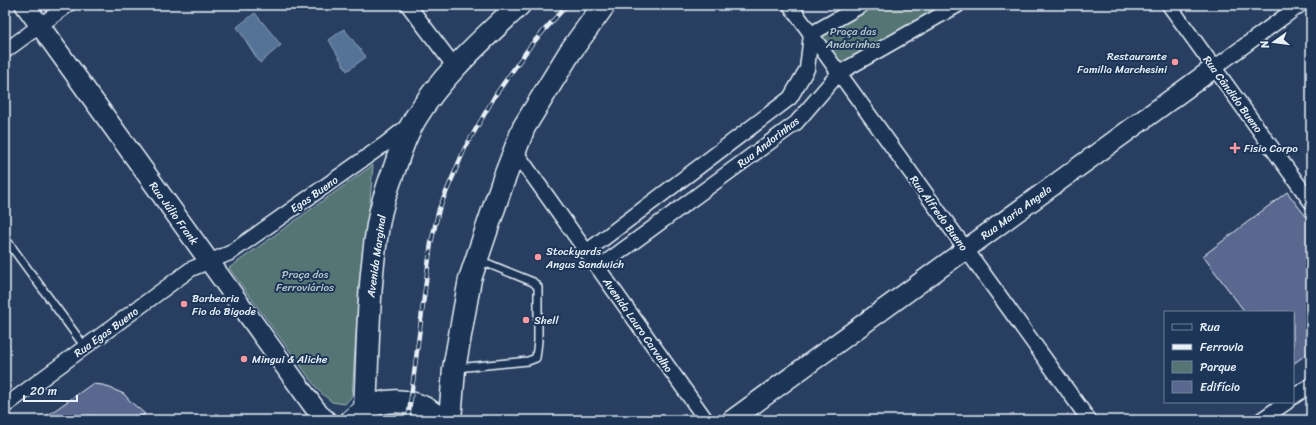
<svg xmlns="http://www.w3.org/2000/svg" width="1316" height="425" font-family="Sriracha,sans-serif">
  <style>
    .green { fill: #547574; stroke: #9eb3b6 }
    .water { fill: #547396; stroke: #8fa5bd }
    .building { fill: #5a6890; stroke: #e8f1f8 }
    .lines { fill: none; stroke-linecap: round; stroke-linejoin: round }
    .lane-casing { stroke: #e8f1f8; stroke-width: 10 }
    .street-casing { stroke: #e8f1f8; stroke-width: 17 }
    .secondary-casing { stroke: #e8f1f8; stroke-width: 22 }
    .primary-casing { stroke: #e8f1f8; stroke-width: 25 }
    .lane { stroke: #1d3557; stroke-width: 7 }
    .street { stroke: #1d3557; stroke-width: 14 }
    .secondary { stroke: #1d3557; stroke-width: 19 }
    .primary { stroke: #1d3557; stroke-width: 22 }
    .rail-casing { stroke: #e8f1f8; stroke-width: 4.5 }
    .rail { stroke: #1d3557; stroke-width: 3; stroke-dasharray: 9; stroke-linecap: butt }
    .poi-dot { fill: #ff9aa2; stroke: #1d3557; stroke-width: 1.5 }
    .labels { text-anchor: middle; stroke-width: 4; stroke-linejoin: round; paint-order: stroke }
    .park-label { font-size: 11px; fill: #b4c6ca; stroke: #1d3557 }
    .poi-label { font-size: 11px; fill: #e8f1f8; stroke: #1d3557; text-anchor: start }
    .street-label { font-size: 11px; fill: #e8f1f8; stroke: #1d3557 }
  </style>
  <rect width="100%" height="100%" fill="#293f62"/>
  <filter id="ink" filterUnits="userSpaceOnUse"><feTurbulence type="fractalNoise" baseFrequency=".025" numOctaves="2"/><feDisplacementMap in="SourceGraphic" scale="8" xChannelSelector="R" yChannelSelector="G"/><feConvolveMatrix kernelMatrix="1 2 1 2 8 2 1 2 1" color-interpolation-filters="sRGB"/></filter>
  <g filter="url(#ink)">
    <g class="green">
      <polygon points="870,5 947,5 840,68 818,35"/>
      <polygon points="373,165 368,224 359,286 352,396 345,404 332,402 319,391 229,268"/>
      <polygon points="392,412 408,412 426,420 371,420 379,415"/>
    </g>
    <g class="water">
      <polygon points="255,13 281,45 260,63 237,27"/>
      <polygon points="344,29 366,57 347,71 329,40"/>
    </g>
    <g class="building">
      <polygon points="1287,192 1311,223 1311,351 1293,364 1293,312 1245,312 1203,256"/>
      <polygon points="92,384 103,385 124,394 131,402 145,414 136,420 99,420 94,415 88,420 41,420"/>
    </g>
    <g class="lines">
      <g class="lane-casing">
        <g id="lane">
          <polyline points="5,238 85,347"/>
          <polyline points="456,368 528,361 536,358 538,341 538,287 533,282 479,260"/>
        </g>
      </g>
      <g class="street-casing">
        <g id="street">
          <polyline points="408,5 455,67"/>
          <polyline points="790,5 1089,420"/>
          <polyline points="1169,5 1311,202"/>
          <polyline points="5,51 68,5"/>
          <polyline points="1214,68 1300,5"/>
          <polyline points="515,151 706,420"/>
          <polyline points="586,252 790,98 807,69 811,34 862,5"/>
          <polyline points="598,268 796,123 839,73 958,5"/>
          <polyline points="1293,397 1311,385"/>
          <polyline points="5,406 191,269 230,253 385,144 409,125"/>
          <polyline points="1261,420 1287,402"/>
        </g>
      </g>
      <g class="secondary-casing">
        <g id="secondary">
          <polyline points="25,5 319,414 326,420"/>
          <polyline points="732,420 1214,68"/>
        </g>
      </g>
      <g class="primary-casing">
        <g id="primary">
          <path d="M365,410C368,348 368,286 378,225C381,206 388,185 395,167C400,151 406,134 415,119C442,75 481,41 519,5"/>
          <path d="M352,420C356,417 360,413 365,410C388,395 422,400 440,420"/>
          <polyline points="450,420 454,369 470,279 502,184 524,127 570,52 604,5"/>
        </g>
      </g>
      <use href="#lane" class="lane"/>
      <use href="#street" class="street"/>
      <use href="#secondary" class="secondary"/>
      <use href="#primary" class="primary"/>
      <g class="rail-casing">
        <polyline id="rail" points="408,420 431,243 439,209 465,148 496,94 531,45 567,5"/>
      </g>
      <use href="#rail" class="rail"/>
    </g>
  </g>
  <g class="poi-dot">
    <circle cx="1175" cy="62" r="4"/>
    <path d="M1233 142h4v4h4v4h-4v4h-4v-4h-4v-4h4z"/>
    <circle cx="538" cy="257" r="4"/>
    <circle cx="184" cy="304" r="4"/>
    <circle cx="526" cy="320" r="4"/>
    <circle cx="244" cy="359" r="4"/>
  </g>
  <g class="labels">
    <g class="park-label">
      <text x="853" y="35">Praça das<tspan x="853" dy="13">Andorinhas</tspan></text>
      <text x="305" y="278">Praça dos<tspan x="305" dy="13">Ferroviários</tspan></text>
    </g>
    <g class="poi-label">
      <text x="1167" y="60" text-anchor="end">Restaurante<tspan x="1167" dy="13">Familia Marchesini</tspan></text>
      <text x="1244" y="152">Fisio Corpo</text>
      <text x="546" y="255">Stockyards<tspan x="546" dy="13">Angus Sandwich</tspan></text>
      <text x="192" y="302">Barbearia<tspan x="192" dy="13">Fio do Bigode</tspan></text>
      <text x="534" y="324">Shell</text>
      <text x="252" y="363">Mingui &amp; Aliche</text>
    </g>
    <g class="street-label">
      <text transform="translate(1233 94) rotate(54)" y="4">Rua Cândido Bueno</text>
      <text transform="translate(768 142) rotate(-38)" y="4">Rua Andorinhas</text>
      <text transform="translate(314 194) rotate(-35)" y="4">Egas Bueno</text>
      <text transform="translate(1016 212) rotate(-36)" y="4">Rua Maria Angela</text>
      <text transform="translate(174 213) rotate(54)" y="4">Rua Júlio Frank</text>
      <text transform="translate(939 213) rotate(54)" y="4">Rua Alfredo Bueno</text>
      <text transform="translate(376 256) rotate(-82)" y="4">Avenida Marginal</text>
      <text transform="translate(638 325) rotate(55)" y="4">Avenida Lauro Carvalho</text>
      <text transform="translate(106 332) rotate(-36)" y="4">Rua Egas Bueno</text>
    </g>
  </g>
  <rect width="1316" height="425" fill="none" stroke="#1d3557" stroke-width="20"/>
  <rect x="10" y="10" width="1296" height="405" fill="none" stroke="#e8f1f8" stroke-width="1.5" filter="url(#ink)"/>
  <rect x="1164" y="311" width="130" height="92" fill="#1d3557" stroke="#6e8097"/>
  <rect x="1172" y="324" width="20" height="6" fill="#1d3557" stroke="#6e8097"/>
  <text x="1200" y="331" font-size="12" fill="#e8f1f8">Rua</text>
  <rect x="1172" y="344" width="20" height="6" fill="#e8f1f8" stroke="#6e8097"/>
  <text x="1200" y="351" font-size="12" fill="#e8f1f8">Ferrovia</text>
  <rect x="1172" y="361" width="20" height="12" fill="#547574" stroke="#6e8097"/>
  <text x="1200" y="371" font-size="12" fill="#e8f1f8">Parque</text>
  <rect x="1172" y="381" width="20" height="12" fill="#5a6890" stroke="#6e8097"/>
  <text x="1200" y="391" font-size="12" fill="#e8f1f8">Edifício</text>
  <g transform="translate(1274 42) rotate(256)" stroke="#1d3557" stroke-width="3" paint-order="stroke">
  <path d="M0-3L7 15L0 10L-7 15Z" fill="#e8f1f8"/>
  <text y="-6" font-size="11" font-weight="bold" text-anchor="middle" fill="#e8f1f8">N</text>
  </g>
  <path d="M24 395v6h53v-6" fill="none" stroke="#e8f1f8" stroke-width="2"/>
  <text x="30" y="395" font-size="12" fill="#e8f1f8" stroke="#1d3557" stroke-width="3" paint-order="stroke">20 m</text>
</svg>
